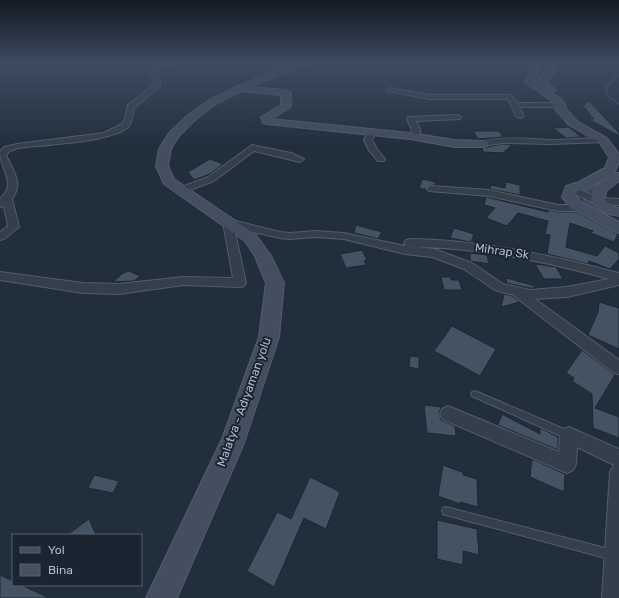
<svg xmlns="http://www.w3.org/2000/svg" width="619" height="598" font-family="Rubik,sans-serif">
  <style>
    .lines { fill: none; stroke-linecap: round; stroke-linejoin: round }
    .stream { stroke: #344a64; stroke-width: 2 }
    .canal { fill: #344a64; fill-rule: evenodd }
    .building { fill: #445363; stroke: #1c2733 }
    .lane-casing { stroke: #535d6a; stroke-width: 2 }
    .street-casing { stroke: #535d6a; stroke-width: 2 }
    .secondary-casing { stroke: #535d6a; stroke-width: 2 }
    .lane { fill: #353f4c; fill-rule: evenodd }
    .street { fill: #353f4c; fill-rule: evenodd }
    .secondary { fill: #434f60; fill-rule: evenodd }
    .labels { text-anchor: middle; stroke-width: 4; stroke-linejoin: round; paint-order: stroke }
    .street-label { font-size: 12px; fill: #b0bac8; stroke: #1a2531 }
  </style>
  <rect width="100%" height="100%" fill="#212e3c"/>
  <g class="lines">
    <polyline class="stream" points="606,63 613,67 618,75 606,88 607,95 619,104"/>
    <path class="canal" d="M592,182H598L599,184L589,194V200L594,205L619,210V216C604,212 581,213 581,193Z"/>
  </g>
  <g class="building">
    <polygon points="589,101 619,133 619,136 589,119 594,119 583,106"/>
    <polygon points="569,127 581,137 566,138 553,128"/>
    <polygon points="473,131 499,131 503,137 478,139"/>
    <polygon points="503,144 512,145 503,153 483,152 482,148"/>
    <polygon points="210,159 223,164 210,174 194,180 188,172"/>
    <polygon points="422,179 436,182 434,185 429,186 426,189 419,189"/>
    <polygon points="506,182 520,185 520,195 490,189 491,185 505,188"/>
    <polygon points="486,197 548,212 548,210 558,212 576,212 618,234 614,242 591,233 593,231 570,223 566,247 597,256 605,246 619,253 619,259 610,269 589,261 588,264 547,254 550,235 545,234 548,221 518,213 507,226 486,218 495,208 484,205"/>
    <polygon points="356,225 382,232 378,239 371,237 354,233"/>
    <polygon points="454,228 474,234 471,242 450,238"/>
    <polygon points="362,250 367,260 364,261 366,265 346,268 340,254"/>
    <polygon points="470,253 487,255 489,264 470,261"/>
    <polygon points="535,264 556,267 563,279 544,279"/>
    <polygon points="129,271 140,276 134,281 113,282 123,273"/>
    <polygon points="441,277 451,277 451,280 459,280 462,290 444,290"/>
    <polygon points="507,278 535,286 535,288 530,288 506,283"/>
    <polygon points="504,294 512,296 520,302 501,307"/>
    <polygon points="599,302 619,308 619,349 588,335 598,312"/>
    <polygon points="452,326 496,349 480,376 434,351"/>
    <polygon points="582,350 615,375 595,408 619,417 619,438 593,428 592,394 572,381 574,378 566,373"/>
    <polygon points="410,356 419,357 419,369 409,367"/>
    <polygon points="424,405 441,407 439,413 441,420 455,426 456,436 427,433"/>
    <polygon points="502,414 540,434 540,428 558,437 558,450 498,425"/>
    <polygon points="532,459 565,474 564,492 530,477"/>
    <polygon points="443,465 464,473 463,475 477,479 478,507 460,502 460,504 438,496"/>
    <polygon points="94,475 119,481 113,493 88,488"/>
    <polygon points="310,477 340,492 326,529 304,518 274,587 247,571 277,512 291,519"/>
    <polygon points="89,519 96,535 67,535"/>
    <polygon points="437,520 477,529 479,555 463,551 463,565 437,559"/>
    <polygon points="0,575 13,581 13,585 21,585 49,598 0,598"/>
  </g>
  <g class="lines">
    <g class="lane-casing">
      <g id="lane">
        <polygon points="475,391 571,432 572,435 571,438 568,439 565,438 472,396 471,394 472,392"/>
        <polygon points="446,507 613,550 616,552 618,555 616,558 613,560 446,515 443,514 442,511 443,508"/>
      </g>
    </g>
    <g class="street-casing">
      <g id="street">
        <path d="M163,63H170L155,73L160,81V86L134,108C133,114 133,123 127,128C110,142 42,145 18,148L10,151L6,155C13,172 24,182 12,199L19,227L4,239L0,240V232L8,226L4,206L0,207V199C18,183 0,170 0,152L4,147L17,144L104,133L122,124L125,119L128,105L154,85V81L149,73L153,68Z"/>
        <polygon points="389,88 430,95 510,95 512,96 517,103 561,103 565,105 561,107 519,107 524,116 520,118 516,116 508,99 430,99 387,91 386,90"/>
        <polygon points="457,115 461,117 460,119 416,121 420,130 420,137 416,139 412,137 412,130 407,119 408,117"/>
        <polygon points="368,131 371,131 375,133 372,140 377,149 385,159 384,161 378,161 369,150 364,140"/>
        <path d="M603,138L607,140L606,142L551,144L503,143L483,146L479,144C488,135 535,139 550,140C567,140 585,138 603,138Z"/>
        <polygon points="252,145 291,153 304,159 300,162 254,151 214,181 182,193 177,190 179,188 208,177"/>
        <polygon points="432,186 489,190 558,205 582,205 587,208 582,211 558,211 489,196 429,191 427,189 429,187"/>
        <polygon points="571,186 600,198 619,199 619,205 594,203 568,191 566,189"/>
        <path d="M228,219L280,232L290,233L315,231L344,233L405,246L434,249L472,263L503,284L530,290L567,287L609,279C543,261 478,247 410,247L406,246L404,243L406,240L410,239C482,240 550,255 619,273V285L567,297L535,299L619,360V374L614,373L513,295L495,290L464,269L432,257L405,254L344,239L315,237L290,239L280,238L234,228L246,283L244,286L240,287L183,285L119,294L83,293L0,280V272L83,283L119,284L183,277L233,278L223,222Z"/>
        <polygon points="448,406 559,452 560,435 563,429 569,427 619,449 619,598 602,598 610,472 614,465 577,447 576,464 573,470 567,473 442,419 440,414 442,409"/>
      </g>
    </g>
    <g class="secondary-casing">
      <g id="secondary">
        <polygon points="297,63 308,63 251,87 286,90 291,93 291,106 289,108 272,119 410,133 455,140 483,141 487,142 489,144 487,146 483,147 455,147 410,139 267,124 263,123 261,117 281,105 281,95 241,91 214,105 195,120 178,137 171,149 168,166 174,179 256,235 271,256 284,283 279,337 244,443 177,598 146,598 222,439 259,337 266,283 255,256 245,241 164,184 156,166 159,149 169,133 187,116 208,101 238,86"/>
        <path d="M529,63H537L540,66L534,80L537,82L539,77L548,69L543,63H551L556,69L554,74L546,82L556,90L552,93C559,97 566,101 566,109L577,121L607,138L619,154V162L614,173H619V181L606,191L605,200L615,207L619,208V216L605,213L591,201C593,186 598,185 609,176L589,188L577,191L576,196L581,202L619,222V233L614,231L571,208L562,197L566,186L579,182L605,168L609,157L599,142L569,125L556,110L555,103L526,83L525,81L532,66Z"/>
      </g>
    </g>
    <use href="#lane" class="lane"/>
    <use href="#street" class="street"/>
    <use href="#secondary" class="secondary"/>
  </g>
  <linearGradient id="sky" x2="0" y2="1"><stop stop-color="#121921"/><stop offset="0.43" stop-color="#3d4c61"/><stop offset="1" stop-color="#3d4c61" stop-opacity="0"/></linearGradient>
  <rect width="619" height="147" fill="url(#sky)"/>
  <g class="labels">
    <g class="street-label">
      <text transform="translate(502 251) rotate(8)" y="4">Mihrap Sk</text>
      <text transform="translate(244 402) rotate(-70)" y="4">Malatya - Adıyaman yolu</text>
    </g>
  </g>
  <rect x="12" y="534" width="130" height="52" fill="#1a2531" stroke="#56616d"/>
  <rect x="20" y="547" width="20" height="6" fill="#434f60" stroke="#56616d"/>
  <text x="48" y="554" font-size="12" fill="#b0bac8">Yol</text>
  <rect x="20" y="564" width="20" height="12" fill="#445363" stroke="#56616d"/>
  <text x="48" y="574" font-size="12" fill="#b0bac8">Bina</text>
</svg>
